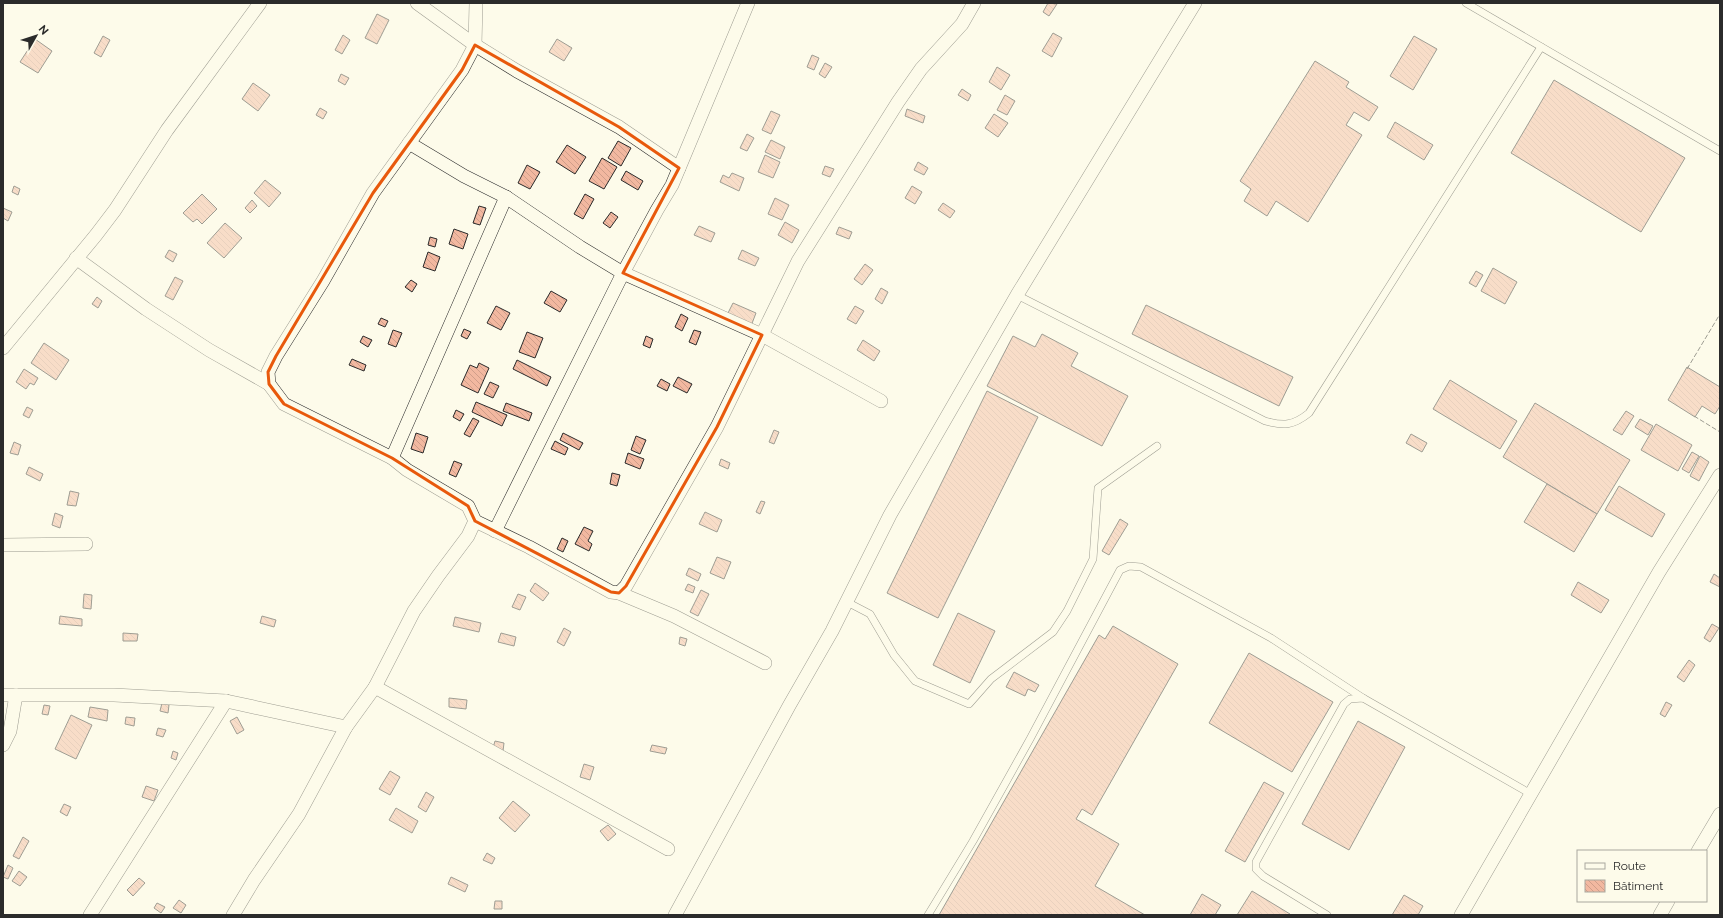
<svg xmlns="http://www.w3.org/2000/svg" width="1723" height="918" font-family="Raleway,sans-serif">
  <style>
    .building { fill: url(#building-back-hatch); stroke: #2b2b2b }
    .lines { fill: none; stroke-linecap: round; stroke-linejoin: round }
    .service-casing { stroke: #2b2b2b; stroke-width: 8 }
    .minor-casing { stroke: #2b2b2b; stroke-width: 14 }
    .service { stroke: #fdfbea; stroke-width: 7 }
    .minor { stroke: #fdfbea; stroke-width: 13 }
    .fence { stroke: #2b2b2b; stroke-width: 1; stroke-dasharray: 5 2; stroke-linecap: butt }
    .marked { fill: none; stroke: #e8590c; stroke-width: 3; stroke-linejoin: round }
  </style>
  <defs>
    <pattern id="building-back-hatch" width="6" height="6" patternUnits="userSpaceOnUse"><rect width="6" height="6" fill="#f2b8a0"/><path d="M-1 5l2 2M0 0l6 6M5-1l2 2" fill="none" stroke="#d09e8a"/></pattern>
  </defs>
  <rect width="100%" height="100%" fill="#fdfbea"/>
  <g class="building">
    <polygon points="1048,3 1057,4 1049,16 1043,12"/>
    <polygon points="377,14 389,20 377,44 365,38"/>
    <polygon points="1053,33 1062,38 1052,57 1042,51"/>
    <polygon points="343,35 350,40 342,54 335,50"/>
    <polygon points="103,36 110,40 101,57 94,53"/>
    <polygon points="1414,36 1437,49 1413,90 1390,76"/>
    <polygon points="35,39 52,51 38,73 20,62"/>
    <polygon points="557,39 572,48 564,61 549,52"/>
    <polygon points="812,55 819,58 814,70 807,67"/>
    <polygon points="1315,61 1349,82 1346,87 1378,107 1369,121 1354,112 1346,125 1362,135 1308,222 1276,201 1267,216 1244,201 1251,189 1240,181"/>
    <polygon points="825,63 832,67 825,78 819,74"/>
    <polygon points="997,67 1010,75 1001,90 989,82"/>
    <polygon points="341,74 349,78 345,85 338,81"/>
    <polygon points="1554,80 1685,158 1641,232 1511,153"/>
    <polygon points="253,83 270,95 258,111 242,99"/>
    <polygon points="962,89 971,95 968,101 958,95"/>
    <polygon points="1005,95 1015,101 1007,115 997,110"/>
    <polygon points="320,108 327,112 323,119 316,115"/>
    <polygon points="907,109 925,116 923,123 905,116"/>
    <polygon points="771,111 780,115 771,134 762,130"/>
    <polygon points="994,114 1008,123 998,137 985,128"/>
    <polygon points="1395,122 1433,145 1424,160 1387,137"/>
    <polygon points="747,134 754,138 747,151 740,148"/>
    <polygon points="771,140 785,147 780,159 765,152"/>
    <polygon points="618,141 631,148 621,166 608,158"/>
    <polygon points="567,145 586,157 575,174 556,162"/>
    <polygon points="765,155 780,162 773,178 758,172"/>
    <polygon points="602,158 617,167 604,189 589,181"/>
    <polygon points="918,162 928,168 924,175 914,170"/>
    <polygon points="527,165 540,172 530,189 518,183"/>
    <polygon points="825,166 834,169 830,177 822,174"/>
    <polygon points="626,171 643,181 638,190 621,180"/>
    <polygon points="732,173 744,178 739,191 720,182 723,175 729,178"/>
    <polygon points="265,180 281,193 269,207 254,193"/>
    <polygon points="14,186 20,189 18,195 12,192"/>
    <polygon points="912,186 922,192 915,204 905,198"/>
    <polygon points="202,194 217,209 202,224 197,219 193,222 183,213"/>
    <polygon points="585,194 594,199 583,219 574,214"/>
    <polygon points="775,198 789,205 782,220 768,214"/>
    <polygon points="252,200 257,206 250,213 245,208"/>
    <polygon points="943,203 955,211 950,218 938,210"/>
    <polygon points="479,206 486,208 480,225 473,223"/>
    <polygon points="3,208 12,212 8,221 3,218"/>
    <polygon points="611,212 618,217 610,228 603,223"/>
    <polygon points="785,222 799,230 792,243 778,235"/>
    <polygon points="225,223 242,238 224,258 207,243"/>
    <polygon points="699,226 715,233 711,242 694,235"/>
    <polygon points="839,227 852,232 849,239 836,234"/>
    <polygon points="454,229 468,234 463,249 449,244"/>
    <polygon points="430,237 437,239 435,247 428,245"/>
    <polygon points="169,250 177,254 173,262 165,257"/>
    <polygon points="742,250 759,258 755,266 738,259"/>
    <polygon points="428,252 440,257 435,271 423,267"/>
    <polygon points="865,264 873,270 862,285 854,279"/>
    <polygon points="1493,268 1517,282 1505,304 1481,291"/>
    <polygon points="1476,271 1483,275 1476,287 1469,283"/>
    <polygon points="175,277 183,281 173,300 165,296"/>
    <polygon points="411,280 417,284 412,292 405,287"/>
    <polygon points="881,288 888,292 882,304 875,299"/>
    <polygon points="551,291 567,300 560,312 544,303"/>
    <polygon points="97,297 102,301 98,308 92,304"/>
    <polygon points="733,303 756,313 751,326 727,315"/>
    <polygon points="1146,305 1293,377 1279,406 1132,334"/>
    <polygon points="496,306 510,313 501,330 487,323"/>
    <polygon points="855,306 864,311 856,324 847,319"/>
    <polygon points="681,314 688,318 682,331 675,327"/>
    <polygon points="381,318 388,321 385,327 378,324"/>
    <polygon points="464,329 471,332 467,339 461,336"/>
    <polygon points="393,330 402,333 396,347 388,344"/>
    <polygon points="694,330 701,332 696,345 689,342"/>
    <polygon points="527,332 543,338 535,358 519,352"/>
    <polygon points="1042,334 1078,353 1071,366 1128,396 1102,446 987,386 1013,336 1035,347"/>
    <polygon points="363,336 372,340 368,347 360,342"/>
    <polygon points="646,336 653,339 650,348 643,345"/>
    <polygon points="863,340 880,351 874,361 857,350"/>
    <polygon points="44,343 69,360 56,380 31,363"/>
    <polygon points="352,359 366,365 364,371 349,365"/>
    <polygon points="517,360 551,377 547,386 513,369"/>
    <polygon points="479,363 489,368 478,393 461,385 470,365 477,368"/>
    <polygon points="1687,367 1720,387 1720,406 1715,414 1702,406 1695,417 1668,400"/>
    <polygon points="24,369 38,378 34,385 30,383 26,389 16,382"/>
    <polygon points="678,377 692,384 687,393 673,386"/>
    <polygon points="661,379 670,384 667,391 657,386"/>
    <polygon points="1450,380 1517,421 1500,449 1433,409"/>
    <polygon points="490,382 499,386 493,398 484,394"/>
    <polygon points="987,391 1038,417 938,618 887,593"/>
    <polygon points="476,402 507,415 502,426 472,412"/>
    <polygon points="506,403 532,413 529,421 503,411"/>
    <polygon points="1535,403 1630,460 1597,514 1503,457"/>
    <polygon points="27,407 33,410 29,418 23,415"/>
    <polygon points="456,410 464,414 460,421 453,417"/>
    <polygon points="1626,411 1634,416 1622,435 1613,430"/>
    <polygon points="473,418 479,421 470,437 464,434"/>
    <polygon points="1640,419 1653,426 1648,435 1635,427"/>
    <polygon points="1656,424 1692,445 1678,471 1641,450"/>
    <polygon points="774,430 779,432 774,444 769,442"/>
    <polygon points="416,433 428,437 423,453 411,449"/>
    <polygon points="563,433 583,443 579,450 560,440"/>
    <polygon points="1411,434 1427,443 1422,452 1406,443"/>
    <polygon points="636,436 646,440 640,454 631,450"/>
    <polygon points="555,441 568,448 565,455 551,449"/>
    <polygon points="14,442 21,445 18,455 10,453"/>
    <polygon points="1692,452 1699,456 1689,473 1682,469"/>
    <polygon points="628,453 644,459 640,469 625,463"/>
    <polygon points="1700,456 1709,462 1699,481 1690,476"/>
    <polygon points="721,459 730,463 728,469 719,465"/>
    <polygon points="454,461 462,464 456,477 449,474"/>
    <polygon points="29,467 43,474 40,481 26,474"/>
    <polygon points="612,473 620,475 617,486 610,484"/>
    <polygon points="1547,484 1597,514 1574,552 1524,522"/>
    <polygon points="1619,486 1665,514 1652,537 1605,510"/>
    <polygon points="70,491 79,493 76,506 67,505"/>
    <polygon points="761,501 765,502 760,514 756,512"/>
    <polygon points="705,512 722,520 717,532 699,524"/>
    <polygon points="55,513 63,516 60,528 52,525"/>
    <polygon points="1120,519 1128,524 1109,555 1102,551"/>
    <polygon points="584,527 593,531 588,541 592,544 589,551 575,544"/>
    <polygon points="562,538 568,541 563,552 557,549"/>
    <polygon points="717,557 731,562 724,579 710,573"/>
    <polygon points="689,568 701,574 698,581 686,575"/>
    <polygon points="1714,574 1720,578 1720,587 1710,582"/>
    <polygon points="1578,582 1609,600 1601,613 1571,595"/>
    <polygon points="535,583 549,593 543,601 530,591"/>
    <polygon points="688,584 695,587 693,593 685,590"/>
    <polygon points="701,590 709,594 698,616 690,612"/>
    <polygon points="84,594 92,595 91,609 83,608"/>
    <polygon points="518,594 526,597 520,610 512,607"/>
    <polygon points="958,613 995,631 970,683 933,665"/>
    <polygon points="60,616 82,619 82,626 59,624"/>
    <polygon points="262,616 276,620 274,627 260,623"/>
    <polygon points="455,617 481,623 479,632 453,626"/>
    <polygon points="1712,624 1719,628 1710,642 1704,638"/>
    <polygon points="1113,626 1178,664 1092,815 1082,809 1076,819 1119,844 1095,886 1145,915 939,915 1099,635 1105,639"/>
    <polygon points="564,628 571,632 564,646 557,642"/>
    <polygon points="123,633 138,634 137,641 123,641"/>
    <polygon points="501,633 516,637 514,646 498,642"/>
    <polygon points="680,637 687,639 685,646 679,644"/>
    <polygon points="1249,653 1333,702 1292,772 1209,723"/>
    <polygon points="1689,660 1695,665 1684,682 1677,677"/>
    <polygon points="1014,672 1039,685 1035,692 1028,689 1025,696 1006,687"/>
    <polygon points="449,698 467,700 466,709 449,707"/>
    <polygon points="1666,702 1672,705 1665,717 1660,714"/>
    <polygon points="162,703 169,705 168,713 160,711"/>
    <polygon points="44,705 50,706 48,715 42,714"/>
    <polygon points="90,707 108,710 107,721 88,717"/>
    <polygon points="71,715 92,725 76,759 55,749"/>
    <polygon points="126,717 135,718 134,726 125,724"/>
    <polygon points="237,717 244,730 237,734 230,721"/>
    <polygon points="1358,721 1405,747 1349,850 1302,824"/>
    <polygon points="158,728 166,730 163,737 156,735"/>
    <polygon points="495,741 504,743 503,751 493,748"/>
    <polygon points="652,745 667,748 665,754 650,751"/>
    <polygon points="173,751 178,753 176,760 171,758"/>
    <polygon points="584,764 594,767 590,780 580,777"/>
    <polygon points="390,771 400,777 390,795 379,789"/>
    <polygon points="1264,782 1284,793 1245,862 1225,851"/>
    <polygon points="146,786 158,790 154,801 142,797"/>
    <polygon points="426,792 434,797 426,812 418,807"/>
    <polygon points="513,801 530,815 515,832 499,818"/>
    <polygon points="64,804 71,807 67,816 60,812"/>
    <polygon points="396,808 418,821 412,833 389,820"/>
    <polygon points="608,825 616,834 608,841 600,831"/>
    <polygon points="23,837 29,841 19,859 13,856"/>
    <polygon points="487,853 495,858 492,864 483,860"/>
    <polygon points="8,865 13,868 8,879 3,877"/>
    <polygon points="19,871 27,877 20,886 12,881"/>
    <polygon points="451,877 468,885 465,892 448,884"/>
    <polygon points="139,878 145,883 133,896 127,890"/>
    <polygon points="1252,891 1290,914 1290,915 1237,915"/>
    <polygon points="1202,894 1221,905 1215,915 1190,915"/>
    <polygon points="1404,895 1423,906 1418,915 1392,915"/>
    <polygon points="179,900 186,905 181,913 173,908"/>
    <polygon points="495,901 502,901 502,909 494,909"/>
    <polygon points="157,903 165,907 161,913 154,908"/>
  </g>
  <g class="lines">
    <g class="service-casing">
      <g id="service">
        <polyline points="1466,3 1720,151"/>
        <path d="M1017,295L1265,421C1283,426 1293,426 1309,413L1541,47"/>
        <polyline points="847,602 870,614 894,655 915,681 969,704 991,679 1053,632 1067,611 1093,559 1098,488 1157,446"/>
        <polyline points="928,915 973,841 1030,739 1120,570 1129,566 1141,567 1271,638 1363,698"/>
        <polyline points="1327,915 1263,876 1256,869 1256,862 1344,704 1350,699 1363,698 1531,794"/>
      </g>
    </g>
    <g class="minor-casing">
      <g id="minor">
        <polyline points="417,3 475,45 517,71 619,127 679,168"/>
        <polyline points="409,143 464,176 506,197 580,247 623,273 762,335 881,401"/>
        <polyline points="76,258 146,309 209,350 269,384"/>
        <polyline points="3,348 96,235 115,210 167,130 260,3"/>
        <polyline points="392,458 506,197"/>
        <polyline points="475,521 529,547 611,592 619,593 674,616 765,663"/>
        <polyline points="495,531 623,273 657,210 672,185 748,3"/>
        <polyline points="3,545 86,544"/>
        <polyline points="619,593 626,586 717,427 798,261 898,102 921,69 962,24 974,3"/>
        <polyline points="375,687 668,849"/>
        <polyline points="3,695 114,695 226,701 346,727"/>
        <polyline points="3,745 10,731 16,695"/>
        <polyline points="1698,851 1720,814"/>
        <polyline points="90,915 226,701"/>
        <polyline points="233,915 254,880 299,814 346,727 375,687 414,611 438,576 468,536 475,521 468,506 407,470 392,458 284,404 269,384 268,372 276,356 323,281 373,193 462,70 475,45 476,3"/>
        <polyline points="675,915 789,706 832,631 890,515 1017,295 1195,3"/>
        <polyline points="1461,915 1659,572 1720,475"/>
        <polyline points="1660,915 1668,901"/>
      </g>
    </g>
    <use href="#service" class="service"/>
    <use href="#minor" class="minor"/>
    <g class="fence">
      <polyline points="1687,369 1720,314"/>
      <polyline points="1694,416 1720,432"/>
    </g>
  </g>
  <path d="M0 0H1723V918H0ZM475,45L619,127L679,168L623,273L762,335L717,427L626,586L619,593L611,592L475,521L468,506L392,458L284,404L269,384L268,372L276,356L373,193L462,70Z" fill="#fdfbea" fill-opacity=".55" fill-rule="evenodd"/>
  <path class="marked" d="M475,45L619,127L679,168L623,273L762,335L717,427L626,586L619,593L611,592L475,521L468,506L392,458L284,404L269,384L268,372L276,356L373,193L462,70Z"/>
  <rect width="1723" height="918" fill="none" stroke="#2b2b2b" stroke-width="8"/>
  <rect x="1577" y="850" width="130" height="52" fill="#fdfbea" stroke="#a9a89e"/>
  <rect x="1585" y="863" width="20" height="6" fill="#fdfbea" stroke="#a9a89e"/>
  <text x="1613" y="870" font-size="12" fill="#2b2b2b">Route</text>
  <rect x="1585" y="880" width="20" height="12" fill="url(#building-back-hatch)" stroke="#a9a89e"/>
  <text x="1613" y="890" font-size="12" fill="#2b2b2b">Bâtiment</text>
  <g transform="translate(36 36) rotate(51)" stroke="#fdfbea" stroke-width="3" paint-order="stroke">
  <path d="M0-3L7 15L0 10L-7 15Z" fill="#2b2b2b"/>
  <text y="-6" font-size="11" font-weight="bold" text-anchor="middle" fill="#2b2b2b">N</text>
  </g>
</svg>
